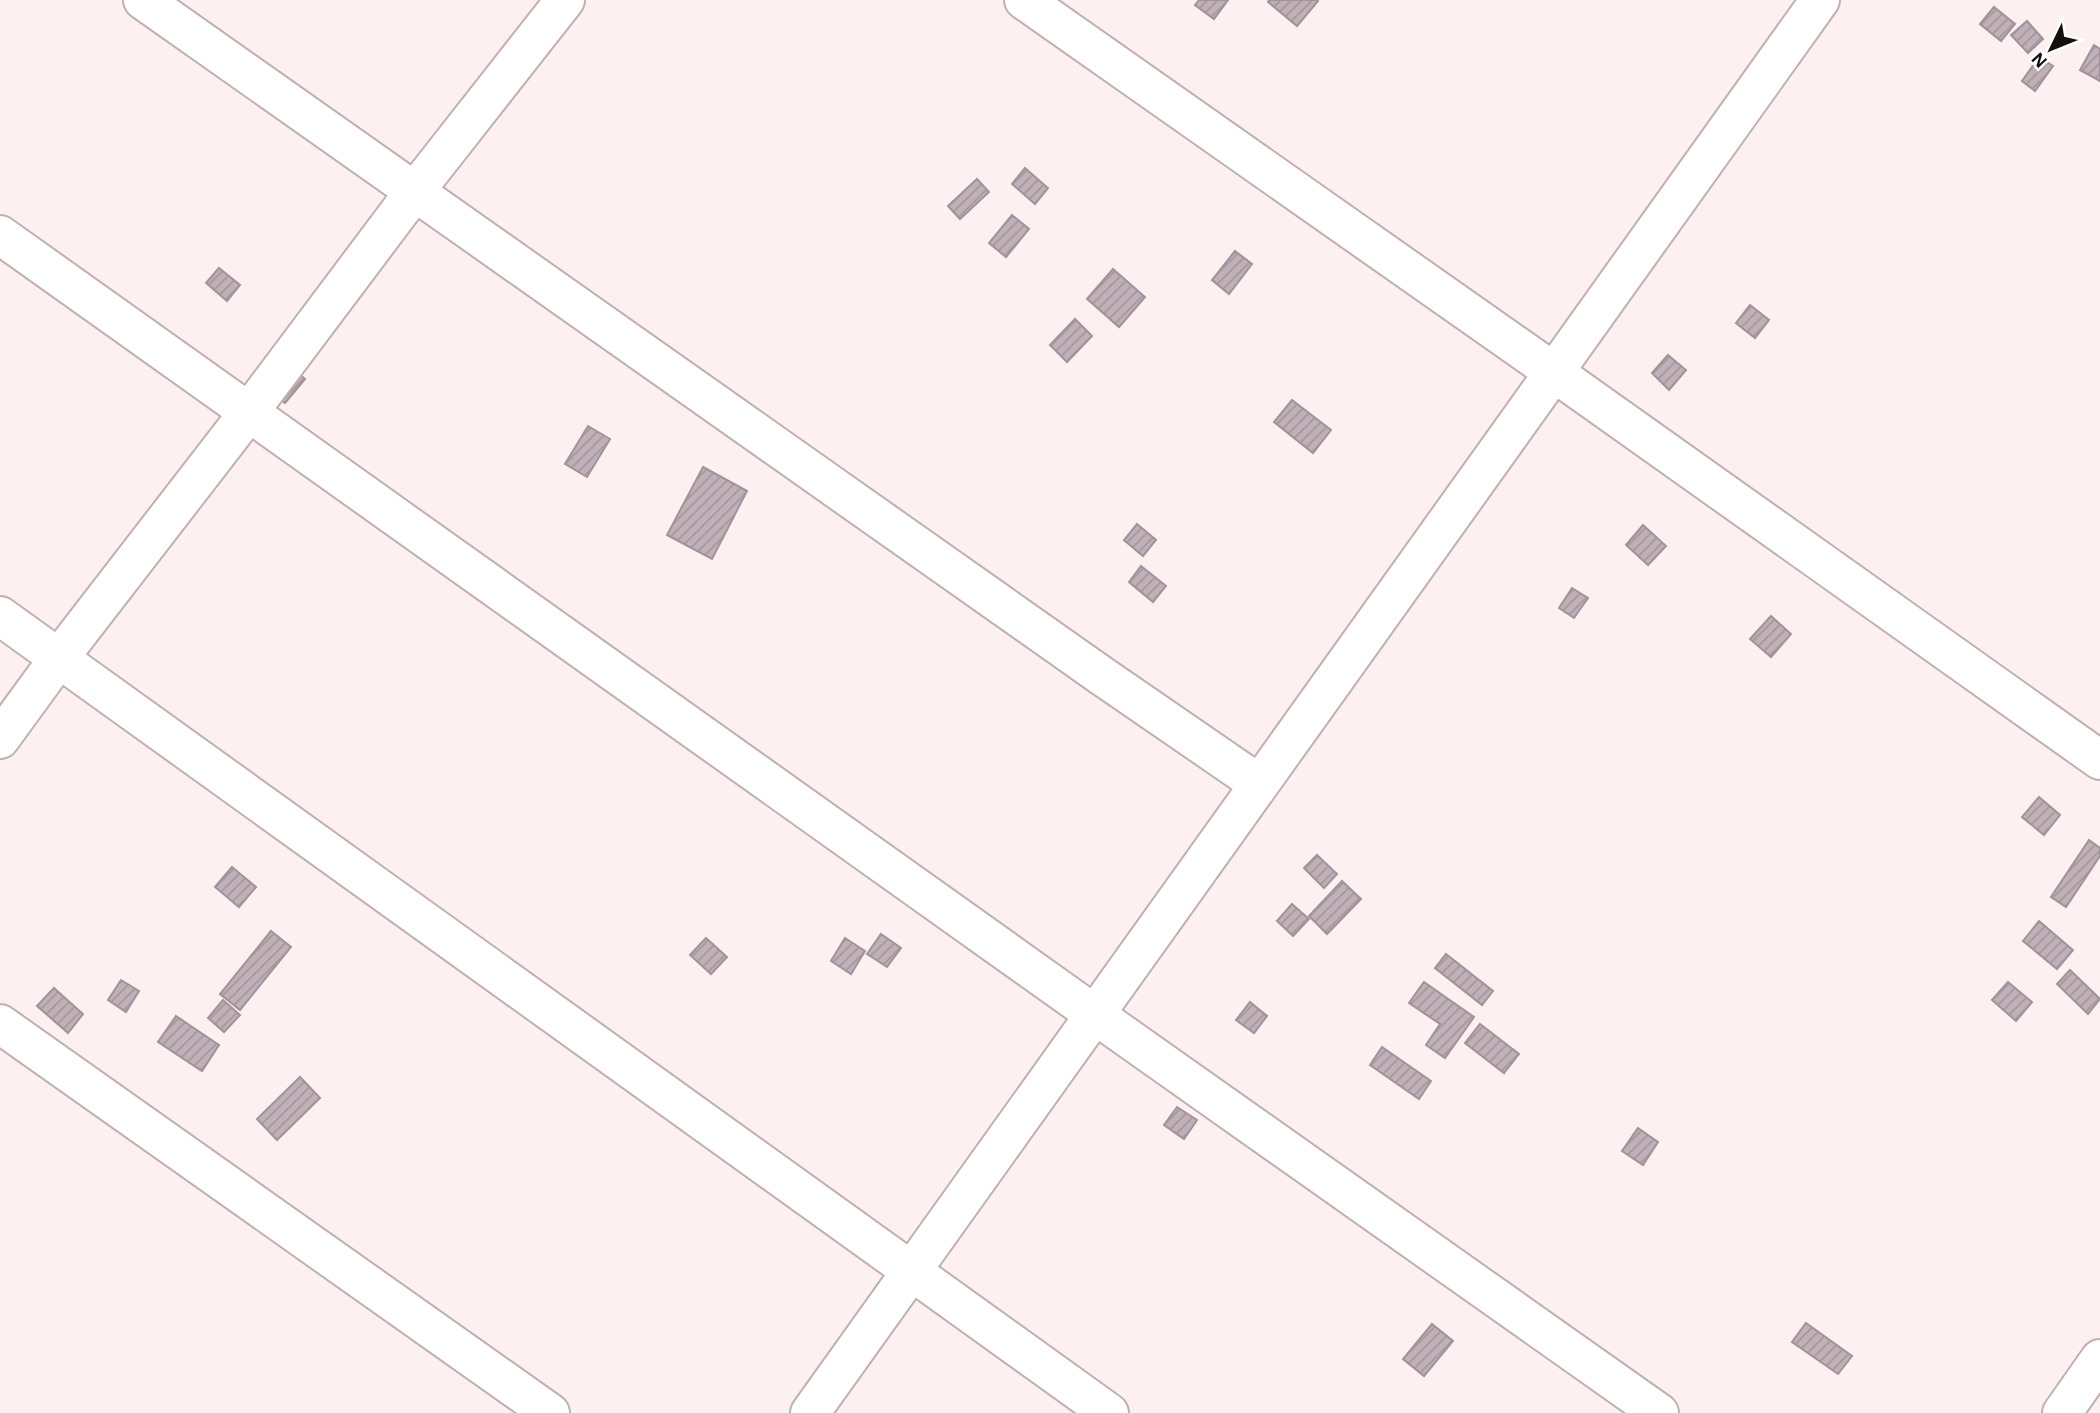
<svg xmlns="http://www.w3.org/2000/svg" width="2100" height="1413" font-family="'Alegreya Sans',sans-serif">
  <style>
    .building { fill: url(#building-hatch); stroke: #a29299; stroke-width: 2 }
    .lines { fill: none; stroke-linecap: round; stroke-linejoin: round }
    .street-casing { stroke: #c2afaf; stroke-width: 42 }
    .secondary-casing { stroke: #c2afaf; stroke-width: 42 }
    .street { stroke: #fff; stroke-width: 38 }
    .secondary { stroke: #fff; stroke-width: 38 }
  </style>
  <defs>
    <pattern id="building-hatch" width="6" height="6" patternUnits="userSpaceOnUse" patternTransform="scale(1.75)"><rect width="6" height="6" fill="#c1b0b8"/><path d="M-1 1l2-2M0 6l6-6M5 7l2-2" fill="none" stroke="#a5969d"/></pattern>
  </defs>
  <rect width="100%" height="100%" fill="#fcf0f0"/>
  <g class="building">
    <polygon points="1199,0 1228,0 1214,19 1195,5"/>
    <polygon points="1269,0 1317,0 1318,1 1297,26 1268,2"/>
    <polygon points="1994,7 2015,24 2001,41 1980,24"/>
    <polygon points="2027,21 2043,39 2028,53 2011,35"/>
    <polygon points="2094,45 2100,49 2100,81 2080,70"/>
    <polygon points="2039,57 2053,66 2035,91 2022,81"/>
    <polygon points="1025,168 1048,188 1035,204 1012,184"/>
    <polygon points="977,179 989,192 960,219 948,206"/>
    <polygon points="1012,215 1029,229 1006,257 989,243"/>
    <polygon points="1235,251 1252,264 1229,294 1212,280"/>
    <polygon points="219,268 240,285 227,301 206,283"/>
    <polygon points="1113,269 1145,297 1119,327 1087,299"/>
    <polygon points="1750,305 1769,320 1755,338 1736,323"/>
    <polygon points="1075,319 1092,336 1067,362 1050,345"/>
    <polygon points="1668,355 1686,370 1669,390 1652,373"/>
    <polygon points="290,366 305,379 285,403 270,390"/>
    <polygon points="1292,400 1331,430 1313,453 1274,422"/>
    <polygon points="588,426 610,439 587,477 565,464"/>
    <polygon points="703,467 747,491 712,559 667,535"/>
    <polygon points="1137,524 1156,540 1143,556 1124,540"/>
    <polygon points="1643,525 1666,546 1648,565 1626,545"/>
    <polygon points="1141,566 1166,586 1153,602 1129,582"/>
    <polygon points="1572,588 1588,598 1574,618 1559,608"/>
    <polygon points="1771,616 1791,634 1771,657 1750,639"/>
    <polygon points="2039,797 2060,815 2044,835 2022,817"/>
    <polygon points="2089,840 2100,848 2100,856 2066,907 2051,897"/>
    <polygon points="1317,855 1337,874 1324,888 1304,868"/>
    <polygon points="232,867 256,887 239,907 215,887"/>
    <polygon points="1342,881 1361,899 1327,934 1309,916"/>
    <polygon points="1292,904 1309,919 1293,936 1277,921"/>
    <polygon points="2039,921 2073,950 2057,969 2023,941"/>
    <polygon points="271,931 291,947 240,1010 220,994"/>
    <polygon points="881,934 901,948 887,967 867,954"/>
    <polygon points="706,938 727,957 711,974 690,955"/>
    <polygon points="845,938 865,951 851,974 831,961"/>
    <polygon points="1446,954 1493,991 1482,1005 1435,968"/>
    <polygon points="2070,970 2100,999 2088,1014 2057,984"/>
    <polygon points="121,980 139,991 126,1012 108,1000"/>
    <polygon points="1424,982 1474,1017 1445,1058 1426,1045 1440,1024 1409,1003"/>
    <polygon points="2008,982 2032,1002 2016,1021 1992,1000"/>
    <polygon points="54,988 83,1014 68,1033 37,1006"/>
    <polygon points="223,1000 240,1015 224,1032 208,1018"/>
    <polygon points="1250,1002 1267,1016 1254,1033 1236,1020"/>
    <polygon points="176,1016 219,1045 202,1071 158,1042"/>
    <polygon points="1480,1024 1519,1054 1504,1073 1465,1043"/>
    <polygon points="1382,1047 1431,1081 1419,1099 1370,1065"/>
    <polygon points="300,1077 320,1098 277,1140 257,1119"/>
    <polygon points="1177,1107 1197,1120 1184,1139 1164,1125"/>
    <polygon points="1638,1128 1658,1142 1643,1165 1622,1151"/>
    <polygon points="1806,1323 1852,1356 1838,1374 1792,1342"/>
    <polygon points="1432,1324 1453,1341 1424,1376 1403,1359"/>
  </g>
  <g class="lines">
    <g class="street-casing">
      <g id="street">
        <polyline points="143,0 1102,676 1259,784"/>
        <polyline points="0,235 1094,1014 1659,1413"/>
        <polyline points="0,616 1109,1413"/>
        <polyline points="0,739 59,658 249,412 415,191 565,0"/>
        <polyline points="0,1024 550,1413"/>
        <polyline points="810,1413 1820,0"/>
        <polyline points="2062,1413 2100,1359"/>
      </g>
    </g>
    <g class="secondary-casing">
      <polyline id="secondary" points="1024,0 1555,373 2100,760"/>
    </g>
    <use href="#street" class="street"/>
    <use href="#secondary" class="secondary"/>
  </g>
  <g transform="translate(2051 49) rotate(227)" stroke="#ffffff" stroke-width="5" paint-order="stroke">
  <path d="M0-5L12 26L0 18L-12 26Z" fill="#150e0e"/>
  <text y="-10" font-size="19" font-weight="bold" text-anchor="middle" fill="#150e0e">N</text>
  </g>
</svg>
